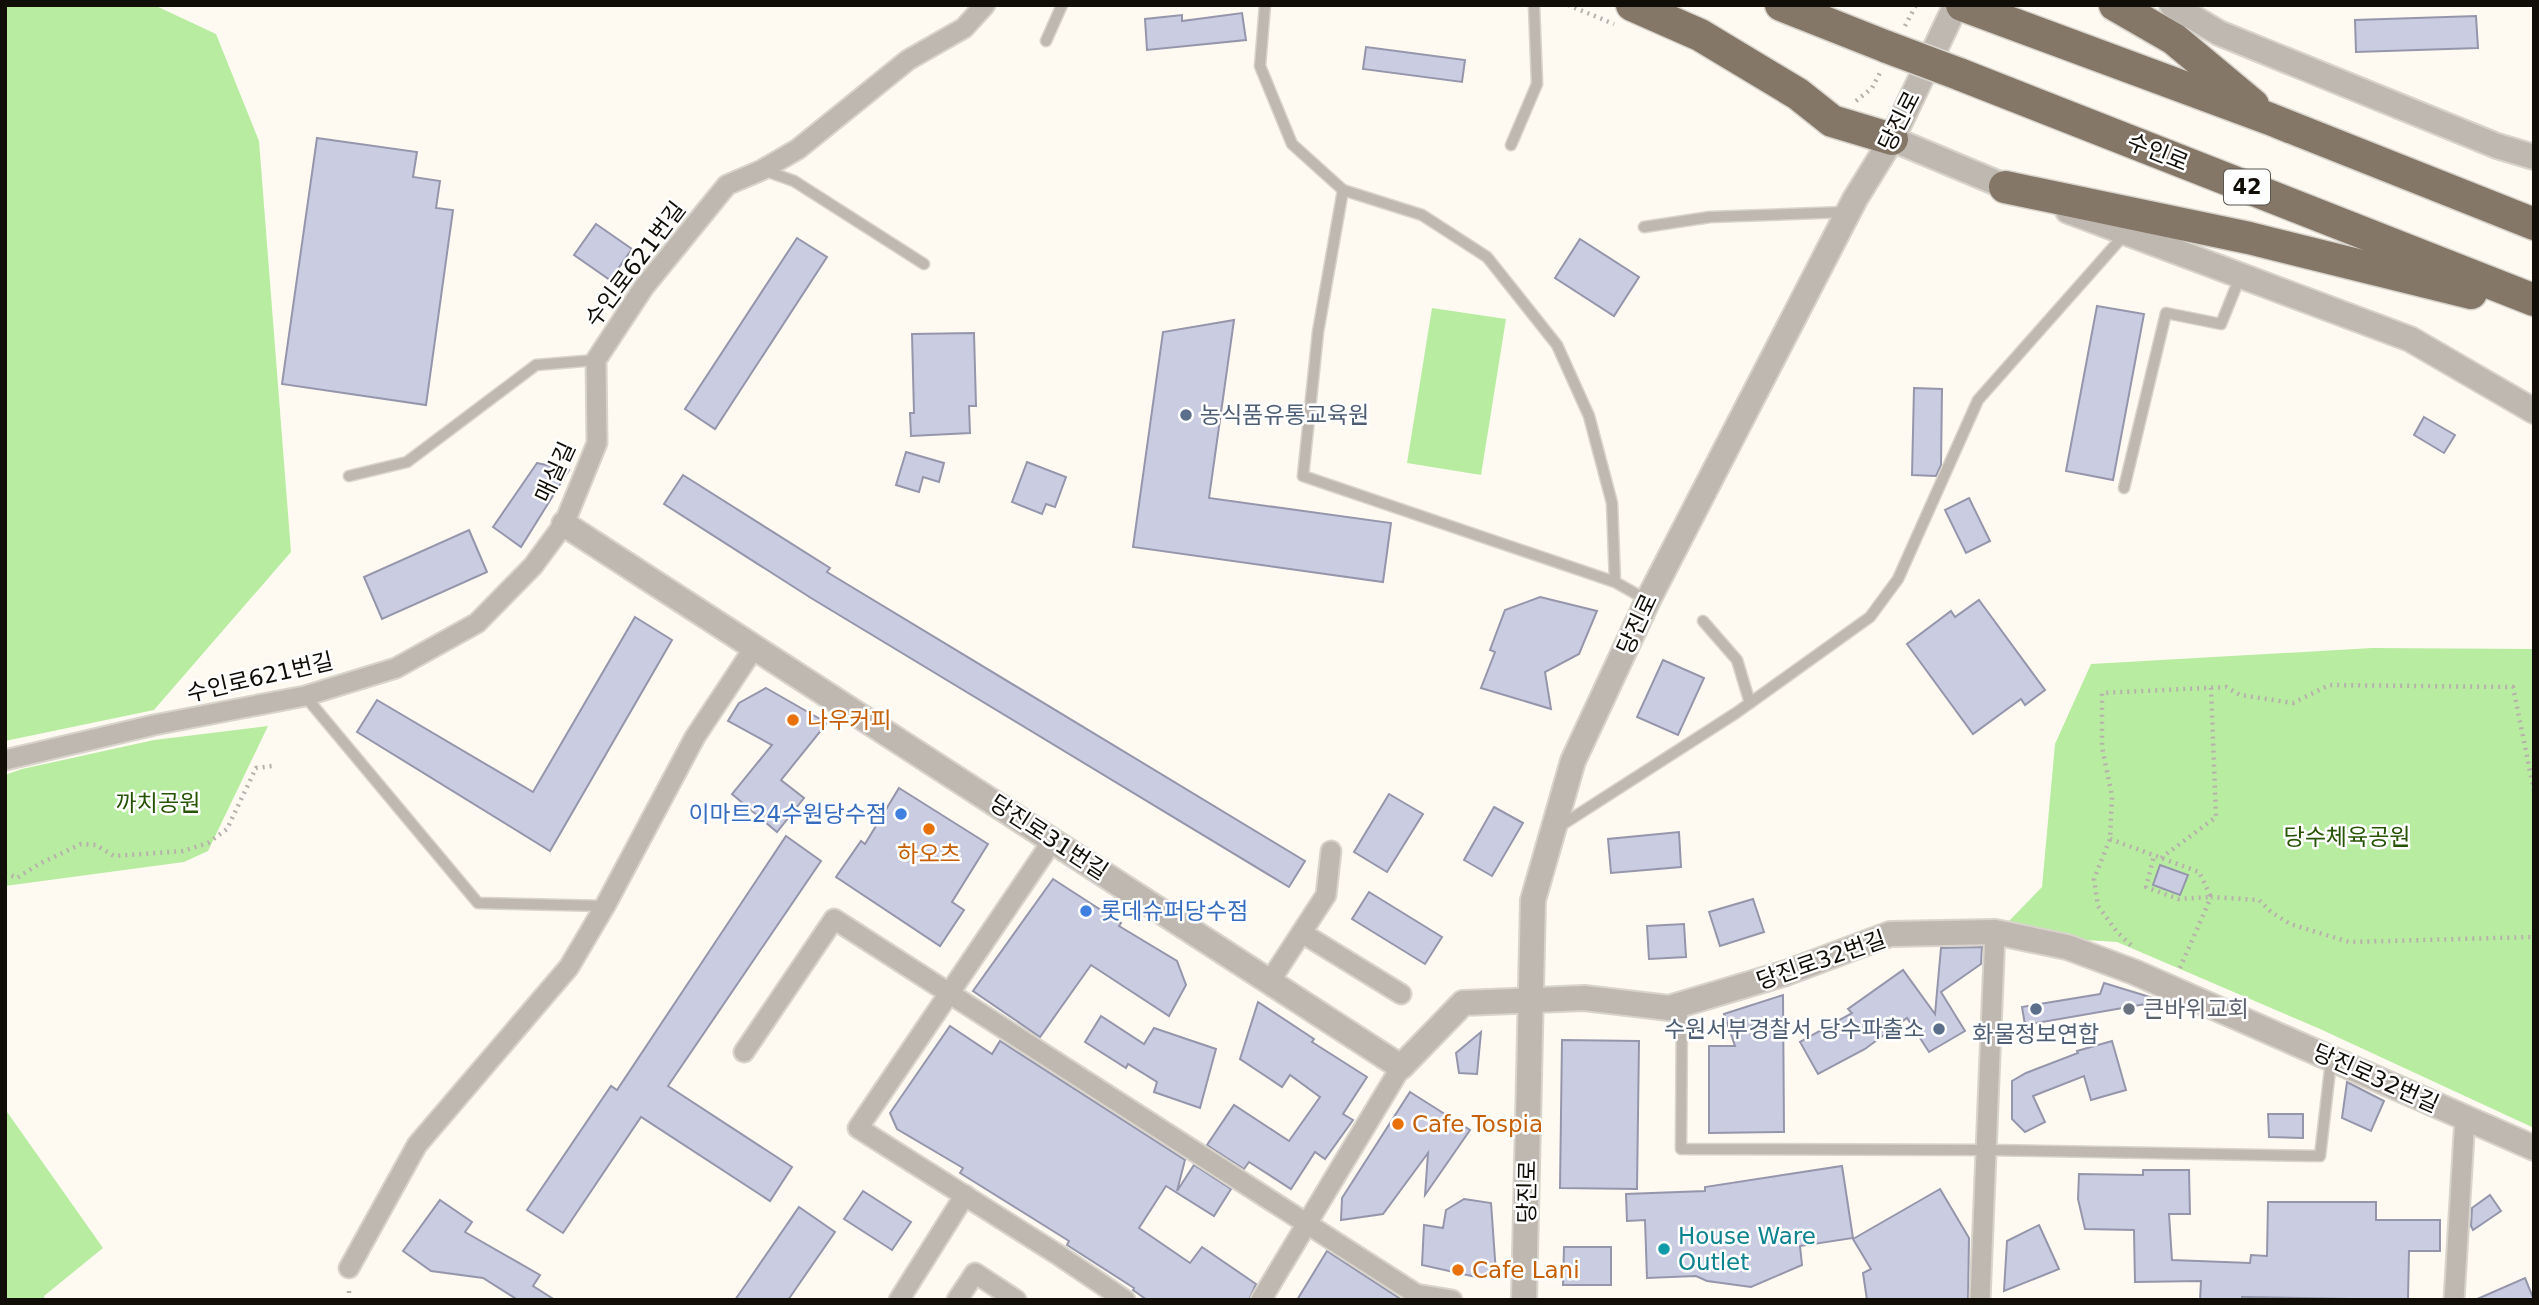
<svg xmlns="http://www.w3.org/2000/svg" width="2539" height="1305" font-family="'DejaVu Sans','Noto Sans KR',sans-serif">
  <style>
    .green { fill: #b8eca1 }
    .building { fill: #cacce2; stroke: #9596ab; stroke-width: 2 }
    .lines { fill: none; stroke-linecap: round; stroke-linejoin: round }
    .service-casing { stroke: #d8d4cc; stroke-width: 13 }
    .minor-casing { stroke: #d8d4cc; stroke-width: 23 }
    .tertiary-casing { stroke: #d8d4cc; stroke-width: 28 }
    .trunk-casing { stroke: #d8d4cc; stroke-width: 35 }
    .path { stroke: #b6b2ab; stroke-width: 4.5; stroke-dasharray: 2 5; stroke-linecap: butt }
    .service { stroke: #bfb8b0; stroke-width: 10 }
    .minor { stroke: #bfb8b0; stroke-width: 19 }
    .tertiary { stroke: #bfb8b0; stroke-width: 24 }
    .trunk { stroke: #847768; stroke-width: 32 }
    .trunk-bridge-casing { stroke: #d8d4cc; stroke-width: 35; stroke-linecap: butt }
    .trunk-bridge { stroke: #847768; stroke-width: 32 }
    .service-dot { fill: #5c6f8a; stroke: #fff; stroke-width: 2.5 }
    .food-dot { fill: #e8710a; stroke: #fff; stroke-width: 2.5 }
    .shop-dot { fill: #3f7fe0; stroke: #fff; stroke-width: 2.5 }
    .worship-dot { fill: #6b7280; stroke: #fff; stroke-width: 2.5 }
    .culture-dot { fill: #0f9aa8; stroke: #fff; stroke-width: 2.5 }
    .labels { text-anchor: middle; stroke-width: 5; stroke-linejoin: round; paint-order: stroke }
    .shield { fill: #fff; stroke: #585651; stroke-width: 2 }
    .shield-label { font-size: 21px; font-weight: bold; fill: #110d07 }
    .street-label { font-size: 23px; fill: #110d07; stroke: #fff }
    .service-label { font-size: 23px; fill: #4e5e75; stroke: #fff; text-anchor: start }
    .food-label { font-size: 23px; fill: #c56008; stroke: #fff; text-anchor: start }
    .park-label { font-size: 23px; fill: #265304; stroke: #fff }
    .shop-label { font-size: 23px; fill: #366cbe; stroke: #fff; text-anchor: end }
    .worship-label { font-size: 23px; fill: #5b616d; stroke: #fff; text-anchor: start }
    .culture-label { font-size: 23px; fill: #0d838f; stroke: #fff; text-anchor: start }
  </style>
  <rect width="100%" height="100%" fill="#fefaf2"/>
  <g class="green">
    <polygon points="5,5 154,5 216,34 259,141 291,552 154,710 5,741"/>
    <polygon points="1432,308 1506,319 1481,475 1407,463"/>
    <polygon points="2372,648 2534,649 2534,1128 2320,1029 2117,942 2086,940 2009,921 2042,887 2055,744 2091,664"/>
    <polygon points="268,726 208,851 184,862 5,886 5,775 22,769 154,740"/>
    <polygon points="5,1109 103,1248 44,1296 45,1300 5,1300"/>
  </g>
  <g class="building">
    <polygon points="1242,13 1246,40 1147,50 1145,19 1182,15 1182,21"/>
    <polygon points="2476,16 2478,48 2356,52 2355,20"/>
    <polygon points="1366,47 1465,60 1462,82 1363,69"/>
    <polygon points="317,138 417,152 413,177 440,181 436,208 453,210 426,405 282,384"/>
    <polygon points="596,224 632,249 610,280 574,255"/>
    <polygon points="797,238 827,257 715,429 685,409"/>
    <polygon points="1580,239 1639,277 1614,316 1555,278"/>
    <polygon points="2097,306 2144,314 2113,480 2066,471"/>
    <polygon points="1234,320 1209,498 1391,523 1383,582 1133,547 1163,332"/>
    <polygon points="974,333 976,406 969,406 970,433 911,436 910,413 914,413 912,334"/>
    <polygon points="1914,388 1942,389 1941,465 1936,476 1912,475"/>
    <polygon points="2424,417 2455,435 2444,453 2414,435"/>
    <polygon points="906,452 944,463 939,482 923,477 919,492 896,485"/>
    <polygon points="1027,462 1066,477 1055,507 1046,504 1042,514 1012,502"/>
    <polygon points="537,463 569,470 521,547 493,527"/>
    <polygon points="683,475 830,568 827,572 1305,861 1289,887 811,598 664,504"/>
    <polygon points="1969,498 1990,541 1966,553 1945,510"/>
    <polygon points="469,530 487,572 382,619 364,577"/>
    <polygon points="1540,597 1597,611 1579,654 1545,672 1551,709 1481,688 1495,652 1490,650 1505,610"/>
    <polygon points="1979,600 2045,690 2025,705 2021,699 1973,734 1907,644 1951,611 1955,617"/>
    <polygon points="635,617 672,640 550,851 357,732 377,700 533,792"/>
    <polygon points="1663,660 1704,678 1678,735 1637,717"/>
    <polygon points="766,688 827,723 781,780 804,798 777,832 732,794 772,745 728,721 739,703"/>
    <polygon points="899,788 988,844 952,902 964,910 940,946 836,877 861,841 865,844"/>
    <polygon points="1389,794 1423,814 1387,872 1354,852"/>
    <polygon points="1494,807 1523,823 1492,876 1464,860"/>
    <polygon points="1679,832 1681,867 1611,873 1608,839"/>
    <polygon points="786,836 821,861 668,1086 792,1167 770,1201 641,1117 563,1233 527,1210 611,1086 617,1090"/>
    <polygon points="2160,865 2188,875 2180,895 2153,885"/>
    <polygon points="1053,879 1121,923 1119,926 1177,961 1186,985 1169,1016 1091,965 1040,1037 973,991"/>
    <polygon points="1369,892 1442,937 1425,964 1352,919"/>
    <polygon points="1753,899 1764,932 1720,946 1709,912"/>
    <polygon points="1684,924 1686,957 1649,959 1647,926"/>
    <polygon points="1982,947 1981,964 1941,992 1965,1031 1929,1052 1907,1018 1865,1049 1818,1074 1800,1042 1852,1013 1848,1009 1903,970 1935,1014 1941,948"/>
    <polygon points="2104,983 2163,1001 2025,1025 2022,1007 2100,994"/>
    <polygon points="1783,995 1784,1132 1709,1133 1709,1046 1735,1046 1724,1014"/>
    <polygon points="1258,1002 1314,1039 1312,1042 1367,1077 1343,1114 1353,1120 1325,1159 1315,1152 1291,1189 1249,1162 1244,1169 1207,1145 1234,1105 1289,1141 1320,1097 1290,1075 1282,1087 1240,1059"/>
    <polygon points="1101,1016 1144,1044 1154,1028 1216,1049 1200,1108 1154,1092 1157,1082 1128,1064 1126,1068 1085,1042"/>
    <polygon points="950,1026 992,1054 1000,1041 1185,1160 1177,1191 1194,1165 1231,1189 1214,1216 1166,1186 1139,1228 1190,1263 1202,1247 1256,1284 1249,1300 1147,1300 1133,1290 1134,1288 1067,1245 1069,1241 960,1173 963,1168 897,1129 890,1113"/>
    <polygon points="1481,1032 1477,1074 1459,1073 1456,1053"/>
    <polygon points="1562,1040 1639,1041 1637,1189 1560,1188"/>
    <polygon points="2112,1041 2126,1090 2091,1100 2084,1076 2033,1096 2045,1122 2025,1132 2012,1119 2012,1081 2026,1073 2078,1053 2077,1051"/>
    <polygon points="2347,1082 2384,1101 2371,1131 2342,1118"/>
    <polygon points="1410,1092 1470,1130 1425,1195 1428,1153 1383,1214 1341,1220 1342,1198"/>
    <polygon points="2268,1114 2303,1114 2303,1138 2269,1137"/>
    <polygon points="1842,1166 1853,1238 1800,1246 1802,1265 1751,1287 1707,1281 1696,1276 1647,1278 1645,1220 1627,1221 1626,1194 1705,1191 1705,1187"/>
    <polygon points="2143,1170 2189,1170 2190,1214 2169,1214 2172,1260 2250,1263 2251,1255 2267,1256 2268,1202 2376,1202 2376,1220 2440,1220 2440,1251 2409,1251 2408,1300 2242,1297 2242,1300 2200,1300 2201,1281 2135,1282 2134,1230 2085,1229 2078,1199 2079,1174 2143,1175"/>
    <polygon points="1940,1189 1969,1238 1968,1300 1867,1300 1863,1273 1871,1269 1853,1239"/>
    <polygon points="863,1191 911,1222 892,1250 844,1219"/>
    <polygon points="2490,1195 2501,1211 2473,1230 2471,1226 2472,1208"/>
    <polygon points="1464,1199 1491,1203 1496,1273 1485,1279 1422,1265 1424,1225 1443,1228 1446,1210"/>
    <polygon points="440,1200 472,1222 465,1232 540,1275 533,1286 555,1300 518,1300 483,1278 431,1271 403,1251"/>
    <polygon points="799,1207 835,1232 788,1300 735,1300"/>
    <polygon points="2039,1225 2059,1269 2004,1291 2007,1241"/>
    <polygon points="1564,1247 1611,1247 1611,1285 1563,1285"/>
    <polygon points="1327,1251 1402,1300 1297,1300"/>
    <polygon points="2525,1278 2534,1300 2475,1300"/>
  </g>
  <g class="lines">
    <g class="service-casing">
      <g id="service">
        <polyline points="1265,5 1260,66 1292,144 1343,190"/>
        <polyline points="1046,41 1062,5"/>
        <polyline points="1511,145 1537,84 1534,5"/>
        <polyline points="763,170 794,181 924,264"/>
        <polyline points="1644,227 1710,217 1846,212"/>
        <polyline points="349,476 407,462 536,365 596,360"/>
        <polyline points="2124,488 2166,313 2221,324 2240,277"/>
        <polyline points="1615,582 1612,503 1589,416 1557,345 1487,257 1422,215 1343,190 1318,332 1303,476 1615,582 1647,600"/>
        <polyline points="1703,621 1737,660 1750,703"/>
        <polyline points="305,696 478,903 605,906"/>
        <polyline points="1557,828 1736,713 1870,617 1898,579 1978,400 2125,234"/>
        <polyline points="1682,1005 1681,1149 1986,1150 2320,1156 2331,1061"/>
      </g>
    </g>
    <g class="minor-casing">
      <g id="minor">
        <polyline points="5,760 154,725 305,696 396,668 477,623 533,566 564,524 597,443 596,360 644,287 727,185 762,170 798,149 908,60 964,28 985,5"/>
        <polyline points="1053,840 858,1128 1057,1254 1125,1300"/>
        <polyline points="1302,933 1401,994"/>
        <polyline points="1270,981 1326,895 1331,851"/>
        <polyline points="744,1052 834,919 1416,1294 1452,1300"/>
        <polyline points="349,1268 417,1145 569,967 605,906 695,737 754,648"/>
        <polyline points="899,1300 965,1195"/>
        <polyline points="957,1300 975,1273 1016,1300"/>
        <polyline points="1261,1300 1401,1067"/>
        <polyline points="1980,1300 1995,932"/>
        <polyline points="2454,1300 2465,1117"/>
      </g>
    </g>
    <g class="tertiary-casing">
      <g id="tertiary">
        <polyline points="2172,5 2219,33 2497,146 2534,157"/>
        <polyline points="1892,139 2021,193"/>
        <polyline points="2068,211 2410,339 2534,411"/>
        <polyline points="564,524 1401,1067 1463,1003 1584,998 1669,1008 1786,973 1890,934 1995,932 2067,947 2134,972 2534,1148"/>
        <polyline points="1524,1300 1533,900 1573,761 1648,600 1855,199 1892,139 1956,5"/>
      </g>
    </g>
    <g class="trunk-casing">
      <g id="trunk">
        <polyline points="1632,5 1700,35 1798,94 1832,121 1892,139"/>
        <polyline points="1781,5 1887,47"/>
        <polyline points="1962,5 2270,119 2534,224"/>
        <polyline points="2115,5 2174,39 2253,105"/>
        <polyline points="1959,74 2534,300"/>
        <polyline points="2005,187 2249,238 2471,293"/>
      </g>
    </g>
    <g class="path">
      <polyline points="1568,5 1614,24"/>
      <polyline points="1905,26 1916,5"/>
      <polyline points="1856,101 1872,88 1881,71"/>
      <polyline points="2110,839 2199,872 2211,897 2178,899 2146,887 2154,856"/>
      <polyline points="2161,858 2216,817 2211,688"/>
      <polyline points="5,873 17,878 39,864 81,844 96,845 114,856 183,851 208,843 227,829 256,768 272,766"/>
      <polyline points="2131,945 2117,932 2098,906 2094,879 2110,839 2112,796 2102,747 2102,693 2226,687 2240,695 2293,703 2329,685 2513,687 2534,791"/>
      <polyline points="2180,968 2211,897 2259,900 2271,912 2290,924 2349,942 2534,937"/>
      <polyline points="349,1300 349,1287"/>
    </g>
    <use href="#service" class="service"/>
    <use href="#minor" class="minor"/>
    <use href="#tertiary" class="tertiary"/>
    <use href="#trunk" class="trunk"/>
    <g class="trunk-bridge-casing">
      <polyline id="trunk-bridge" points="1887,47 1959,74"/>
    </g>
    <use href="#trunk-bridge" class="trunk-bridge"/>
  </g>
  <g class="service-dot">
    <circle cx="1186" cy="415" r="7"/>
    <circle cx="2036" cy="1009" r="7"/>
    <circle cx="1939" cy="1029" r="7"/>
  </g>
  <g class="food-dot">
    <circle cx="793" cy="720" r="7"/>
    <circle cx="929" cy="829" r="7"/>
    <circle cx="1398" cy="1124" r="7"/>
    <circle cx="1458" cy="1270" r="7"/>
  </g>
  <g class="shop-dot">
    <circle cx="901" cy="814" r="7"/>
    <circle cx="1086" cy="911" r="7"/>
  </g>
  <circle class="worship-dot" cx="2129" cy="1009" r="7"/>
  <circle class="culture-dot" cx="1664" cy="1249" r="7"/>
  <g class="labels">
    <rect class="shield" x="2224" y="169.5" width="46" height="35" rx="5"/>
    <g class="shield-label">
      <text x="2247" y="194">42</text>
    </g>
    <g class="street-label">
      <text transform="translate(1899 121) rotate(-63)" y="8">당진로</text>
      <text transform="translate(2158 152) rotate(22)" y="8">수인로</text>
      <text transform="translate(635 264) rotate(-53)" y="8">수인로621번길</text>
      <text transform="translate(555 472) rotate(-65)" y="8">매실길</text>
      <text transform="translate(1637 624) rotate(-65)" y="8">당진로</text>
      <text transform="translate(260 677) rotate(-13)" y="8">수인로621번길</text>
      <text transform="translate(1049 837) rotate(33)" y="8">당진로31번길</text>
      <text transform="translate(1821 960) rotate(-19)" y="8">당진로32번길</text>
      <text transform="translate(2376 1078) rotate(24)" y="8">당진로32번길</text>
      <text transform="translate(1527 1192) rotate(-89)" y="8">당진로</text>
    </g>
    <g class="service-label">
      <text x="1200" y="423">농식품유통교육원</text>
      <text x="1925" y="1037" text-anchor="end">수원서부경찰서 당수파출소</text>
      <text x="2036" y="1042" text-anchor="middle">화물정보연합</text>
    </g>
    <g class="food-label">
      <text x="807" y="728">나우커피</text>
      <text x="929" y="862" text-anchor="middle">하오츠</text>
      <text x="1412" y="1132">Cafe Tospia</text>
      <text x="1472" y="1278">Cafe Lani</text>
    </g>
    <g class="park-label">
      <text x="158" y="811">까치공원</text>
      <text x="2347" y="845">당수체육공원</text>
    </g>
    <g class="shop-label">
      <text x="887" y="822">이마트24수원당수점</text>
      <text x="1100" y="919" text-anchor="start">롯데슈퍼당수점</text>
    </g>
    <g class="worship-label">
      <text x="2143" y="1017">큰바위교회</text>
    </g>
    <g class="culture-label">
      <text x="1678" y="1244">House Ware<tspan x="1678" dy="26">Outlet</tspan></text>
    </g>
  </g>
  <rect width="2539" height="1305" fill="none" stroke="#110d07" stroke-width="14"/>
</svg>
